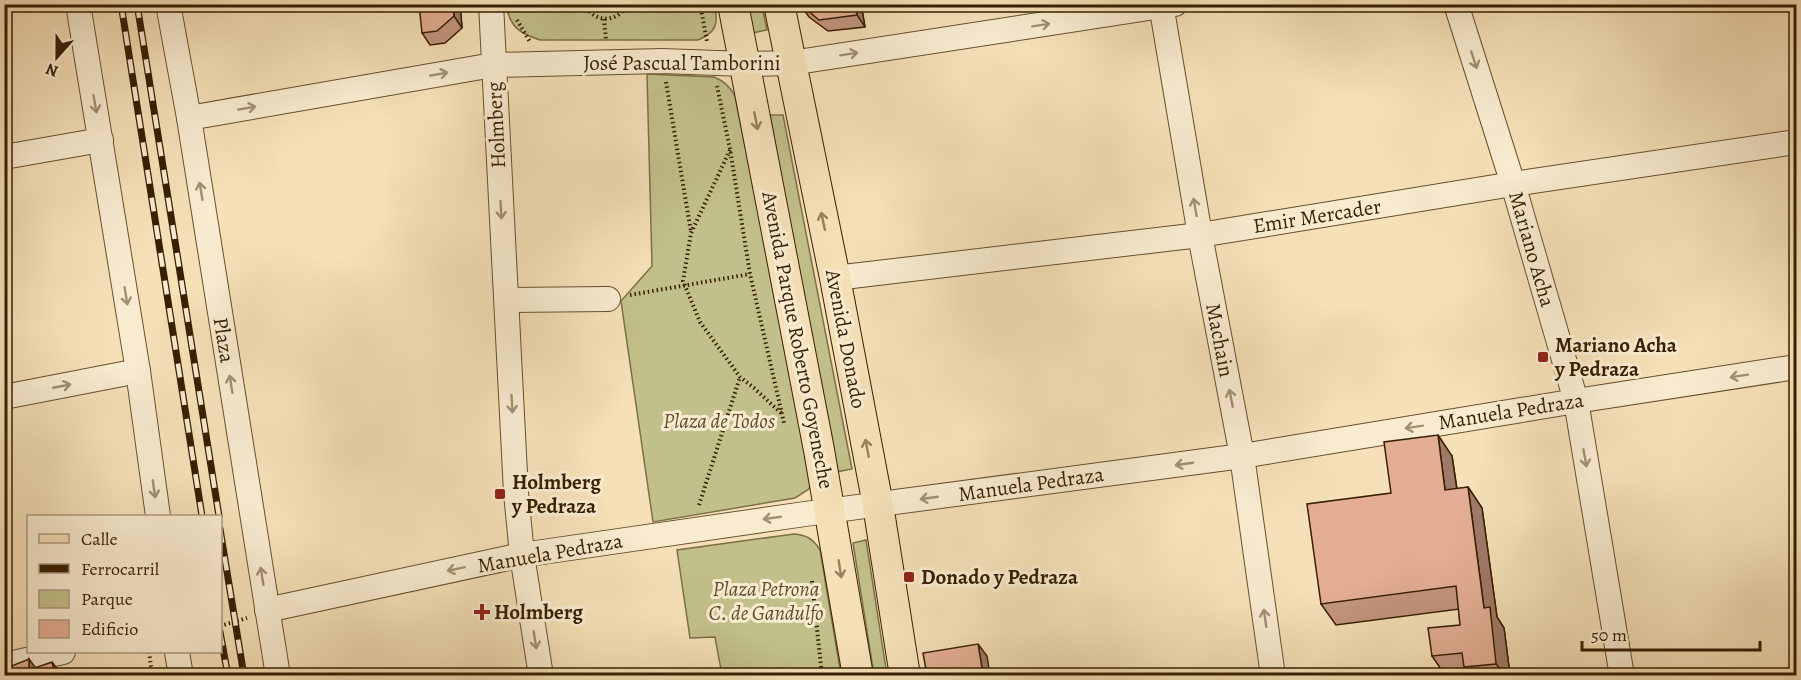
<svg xmlns="http://www.w3.org/2000/svg" width="1801" height="680" font-family="Alegreya,serif">
  <style>
    .green { fill: #c2c08a; stroke: #7c7045; stroke-width: 1.5 }
    .lines { fill: none; stroke-linecap: round; stroke-linejoin: round }
    .minor-casing { stroke: #664f2e; stroke-width: 26 }
    .major-casing { stroke: #371f00; stroke-width: 32 }
    .path { stroke: #371f00; stroke-width: 4; stroke-dasharray: 1.5 3; stroke-linecap: butt }
    .minor { stroke: #f8ebd0; stroke-width: 24 }
    .major { stroke: #f5e0b7; stroke-width: 30 }
    .rail-casing { stroke: #371f00; stroke-width: 7 }
    .rail { stroke: #f8ebd0; stroke-width: 4.5; stroke-dasharray: 14; stroke-linecap: butt }
    .wall { fill: #c3967f; stroke: #371f00; stroke-width: 1.5 }
    .shaded-wall { fill: #9f7a68; stroke: #371f00; stroke-width: 1.5 }
    .building { fill: #e3ae94; stroke: #371f00; stroke-width: 1.5 }
    .oneway { stroke: #a18f72 }
    .oneway2 { stroke: #96805c }
    .poi-dot { fill: #8f2418; stroke: #f8ebd0; stroke-width: 2 }
    .labels { text-anchor: middle; stroke-width: 6; stroke-linejoin: round; paint-order: stroke }
    .street-label { font-size: 21px; fill: #371f00; stroke: #f8ebd0 }
    .poi-label { font-size: 21px; font-weight: bold; fill: #371f00; stroke: #f8ebd0; text-anchor: start }
    .park-label { font-size: 21px; font-style: italic; fill: #614f29; stroke: #f8ebd0 }
  </style>
  <rect width="100%" height="100%" fill="#f5e0b7"/>
  <filter id="stains"><feTurbulence type="fractalNoise" baseFrequency=".00333" numOctaves="4"/><feColorMatrix values="0 0 0 0 .2 0 0 0 0 .09 0 0 0 0 .02 0 0 0 .5 -.17"/></filter>
  <radialGradient id="worn" r=".72"><stop offset=".6" stop-color="#630" stop-opacity="0"/><stop offset="1" stop-color="#630" stop-opacity=".3"/></radialGradient>
  <g class="green">
    <path d="M506,5H715C718,24 717,32 698,40H540C519,33 510,27 506,5Z"/>
    <polygon points="746,5 762,5 767,30 752,33"/>
    <path d="M647,74L714,77C724,81 730,86 735,96L812,481L809,489L795,498L653,522L621,301L652,266Z"/>
    <polygon points="770,115 783,115 852,469 836,472"/>
    <path d="M794,534C807,535 813,539 820,550L841,675H722L715,637L690,638L677,550Z"/>
    <polygon points="866,540 887,675 874,675 853,543"/>
  </g>
  <g class="lines">
    <g class="minor-casing">
      <g id="minor">
        <polyline points="78,4 138,371 158,516"/>
        <polyline points="168,4 189,118 278,676"/>
        <polyline points="491,4 516,493 522,555 541,676"/>
        <polyline points="1161,4 1200,235 1242,456 1273,676"/>
        <polyline points="1456,4 1513,184 1576,401 1622,676"/>
        <polyline points="189,118 493,65 662,61 745,64 791,63 1175,4"/>
        <polyline points="4,157 101,140"/>
        <polyline points="835,278 1200,235 1513,184 1796,142"/>
        <polyline points="507,300 608,299"/>
        <polyline points="4,397 138,371"/>
        <polyline points="267,610 522,555 805,514 1242,456 1576,401 1796,367"/>
        <polyline points="177,652 181,676"/>
        <polyline points="4,665 63,652"/>
      </g>
    </g>
    <g class="major-casing">
      <g id="major">
        <polyline points="733,4 819,450 858,676"/>
        <polyline points="779,4 835,278 878,505 905,676"/>
      </g>
    </g>
    <g class="path">
      <path d="M584,4C593,23 618,24 627,4"/>
      <polyline points="700,4 707,41"/>
      <polyline points="604,19 606,40"/>
      <polyline points="517,20 530,42"/>
      <polyline points="666,82 691,232"/>
      <polyline points="717,86 730,149 750,274 784,423"/>
      <polyline points="730,150 691,233 683,281 700,322 740,377 754,388 781,413"/>
      <polyline points="630,295 750,274"/>
      <polyline points="699,505 740,377"/>
      <polyline points="812,581 822,676"/>
      <polyline points="220,626 247,618"/>
      <polyline points="149,652 151,666 155,675"/>
    </g>
    <use href="#minor" class="minor"/>
    <use href="#major" class="major"/>
    <g class="rail-casing">
      <g id="rail">
        <polyline points="121,4 202,516"/>
        <polyline points="137,4 219,516"/>
        <polyline points="220,529 244,676"/>
        <polyline points="220,632 228,676"/>
      </g>
    </g>
    <use href="#rail" class="rail"/>
  </g>
  <g class="wall">
    <polygon points="460,4 462,28 445,43 430,45 422,33"/>
    <polygon points="800,4 861,4 865,27 828,31 809,17"/>
    <polygon points="1452,456 1457,489 1468,487 1482,508 1497,617 1504,628 1510,675 1469,675 1469,674 1445,675 1432,656 1460,625 1459,609 1336,625 1321,604 1391,493"/>
  </g>
  <g class="shaded-wall">
    <polygon points="453,4 460,4 462,28 454,16"/>
    <polygon points="855,4 861,4 865,27 857,15"/>
    <polygon points="1438,435 1452,456 1460,511 1445,490"/>
    <polygon points="1468,487 1482,508 1497,617 1504,628 1510,675 1505,675 1496,664 1484,608"/>
    <polygon points="978,644 987,656 990,675 985,675 983,674"/>
    <polygon points="29,659 41,675 29,670"/>
    <polygon points="52,662 62,675 55,675"/>
  </g>
  <g class="building">
    <polygon points="419,4 453,4 454,16 437,31 422,33"/>
    <polygon points="800,4 855,4 857,15 819,20"/>
    <polygon points="1438,435 1445,490 1468,487 1484,608 1490,607 1496,664 1464,667 1462,653 1432,656 1428,628 1460,625 1456,586 1321,604 1307,504 1391,493 1384,442"/>
    <polygon points="978,644 983,674 973,675 927,675 923,653"/>
    <polygon points="29,659 29,670 52,662 55,675 4,675 4,669"/>
  </g>
  <defs><path id="oneway-shaft" d="M-6 0H5M1.5-3L5.5 0L1.5 3" fill="none" stroke-width="1.6" stroke-linecap="round" stroke-linejoin="round" transform="scale(1.5)"/></defs>
  <g class="oneway">
    <use href="#oneway-shaft" transform="translate(1041 25) rotate(-9)"/>
    <use href="#oneway-shaft" transform="translate(849 54) rotate(-9)"/>
    <use href="#oneway-shaft" transform="translate(1474 60) rotate(72)"/>
    <use href="#oneway-shaft" transform="translate(439 74) rotate(-10)"/>
    <use href="#oneway-shaft" transform="translate(95 104) rotate(80)"/>
    <use href="#oneway-shaft" transform="translate(247 108) rotate(-10)"/>
    <use href="#oneway-shaft" transform="translate(201 191) rotate(-99)"/>
    <use href="#oneway-shaft" transform="translate(1195 207) rotate(-100)"/>
    <use href="#oneway-shaft" transform="translate(501 210) rotate(87)"/>
    <use href="#oneway-shaft" transform="translate(126 296) rotate(81)"/>
    <use href="#oneway-shaft" transform="translate(1739 376) rotate(171)"/>
    <use href="#oneway-shaft" transform="translate(231 384) rotate(-99)"/>
    <use href="#oneway-shaft" transform="translate(62 386) rotate(-11)"/>
    <use href="#oneway-shaft" transform="translate(1231 398) rotate(-101)"/>
    <use href="#oneway-shaft" transform="translate(512 404) rotate(87)"/>
    <use href="#oneway-shaft" transform="translate(1414 427) rotate(171)"/>
    <use href="#oneway-shaft" transform="translate(1585 458) rotate(80)"/>
    <use href="#oneway-shaft" transform="translate(1184 464) rotate(172)"/>
    <use href="#oneway-shaft" transform="translate(154 489) rotate(82)"/>
    <use href="#oneway-shaft" transform="translate(929 498) rotate(172)"/>
    <use href="#oneway-shaft" transform="translate(772 518) rotate(172)"/>
    <use href="#oneway-shaft" transform="translate(456 569) rotate(168)"/>
    <use href="#oneway-shaft" transform="translate(262 576) rotate(-99)"/>
    <use href="#oneway-shaft" transform="translate(1265 618) rotate(-98)"/>
    <use href="#oneway-shaft" transform="translate(535 640) rotate(81)"/>
  </g>
  <g class="oneway2">
    <use href="#oneway-shaft" transform="translate(756 121) rotate(79)"/>
    <use href="#oneway-shaft" transform="translate(823 221) rotate(-102)"/>
    <use href="#oneway-shaft" transform="translate(867 448) rotate(-101)"/>
    <use href="#oneway-shaft" transform="translate(840 569) rotate(81)"/>
  </g>
  <g class="poi-dot">
    <rect x="1537" y="351" width="12" height="12" rx="3"/>
    <rect x="494" y="488" width="12" height="12" rx="3"/>
    <rect x="903" y="571" width="12" height="12" rx="3"/>
    <path d="M479 603h6v6h6v6h-6v6h-6v-6h-6v-6h6z"/>
  </g>
  <g class="labels">
    <g class="street-label">
      <text x="682" y="70">José Pascual Tamborini</text>
      <text transform="translate(496 125) rotate(-93)" y="7">Holmberg</text>
      <text transform="translate(1317 216) rotate(-9)" y="7">Emir Mercader</text>
      <text transform="translate(1532 249) rotate(74)" y="7">Mariano Acha</text>
      <text transform="translate(846 339) rotate(79)" y="7">Avenida Donado</text>
      <text transform="translate(224 340) rotate(81)" y="7">Plaza</text>
      <text transform="translate(798 340) rotate(79)" y="7">Avenida Parque Roberto Goyeneche</text>
      <text transform="translate(1220 340) rotate(79)" y="7">Machain</text>
      <text transform="translate(1511 411) rotate(-9)" y="7">Manuela Pedraza</text>
      <text transform="translate(1031 484) rotate(-8)" y="7">Manuela Pedraza</text>
      <text transform="translate(550 553) rotate(-10)" y="7">Manuela Pedraza</text>
    </g>
    <g class="poi-label">
      <text x="1555" y="352">Mariano Acha<tspan x="1555" dy="24">y Pedraza</tspan></text>
      <text x="512" y="489">Holmberg<tspan x="512" dy="24">y Pedraza</tspan></text>
      <text x="921" y="584">Donado y Pedraza</text>
      <text x="494" y="619">Holmberg</text>
    </g>
    <g class="park-label">
      <text x="719" y="428">Plaza de Todos</text>
      <text x="766" y="596">Plaza Petrona<tspan x="766" dy="24">C. de Gandulfo</tspan></text>
    </g>
  </g>
  <rect width="1801" height="680" fill="none" stroke="#f5e0b7" stroke-width="24"/>
  <rect x="6" y="6" width="1789" height="668" fill="none" stroke="#371f00" stroke-width="3"/>
  <rect x="12" y="12" width="1777" height="656" fill="none" stroke="#371f00" stroke-width="1.5"/>
  <rect x="27" y="515" width="195" height="138" fill="#f8ebd0" stroke="#ab997d" stroke-width="1.5"/>
  <rect x="39" y="534" width="30" height="9" fill="#f5e0b7" stroke="#ab997d" stroke-width="1.5"/>
  <text x="81" y="545" font-size="18" fill="#371f00">Calle</text>
  <rect x="39" y="564" width="30" height="9" fill="#371f00" stroke="#ab997d" stroke-width="1.5"/>
  <text x="81" y="575" font-size="18" fill="#371f00">Ferrocarril</text>
  <rect x="39" y="590" width="30" height="18" fill="#c2c08a" stroke="#ab997d" stroke-width="1.5"/>
  <text x="81" y="605" font-size="18" fill="#371f00">Parque</text>
  <rect x="39" y="620" width="30" height="18" fill="#e3ae94" stroke="#ab997d" stroke-width="1.5"/>
  <text x="81" y="635" font-size="18" fill="#371f00">Edificio</text>
  <g transform="translate(57 57) rotate(201)" stroke="#f8ebd0" stroke-width="4.5" paint-order="stroke">
  <path d="M0-4.5L10 22L0 15L-10 22Z" fill="#371f00"/>
  <text y="-9" font-size="16" font-weight="bold" text-anchor="middle" fill="#371f00">N</text>
  </g>
  <path d="M1582 641v9h178v-9" fill="none" stroke="#371f00" stroke-width="3"/>
  <text x="1591" y="641" font-size="18" fill="#371f00" stroke="#f8ebd0" stroke-width="4.5" paint-order="stroke">50 m</text>
  <rect width="100%" height="100%" filter="url(#stains)"/>
  <rect width="100%" height="100%" fill="url(#worn)"/>
</svg>
